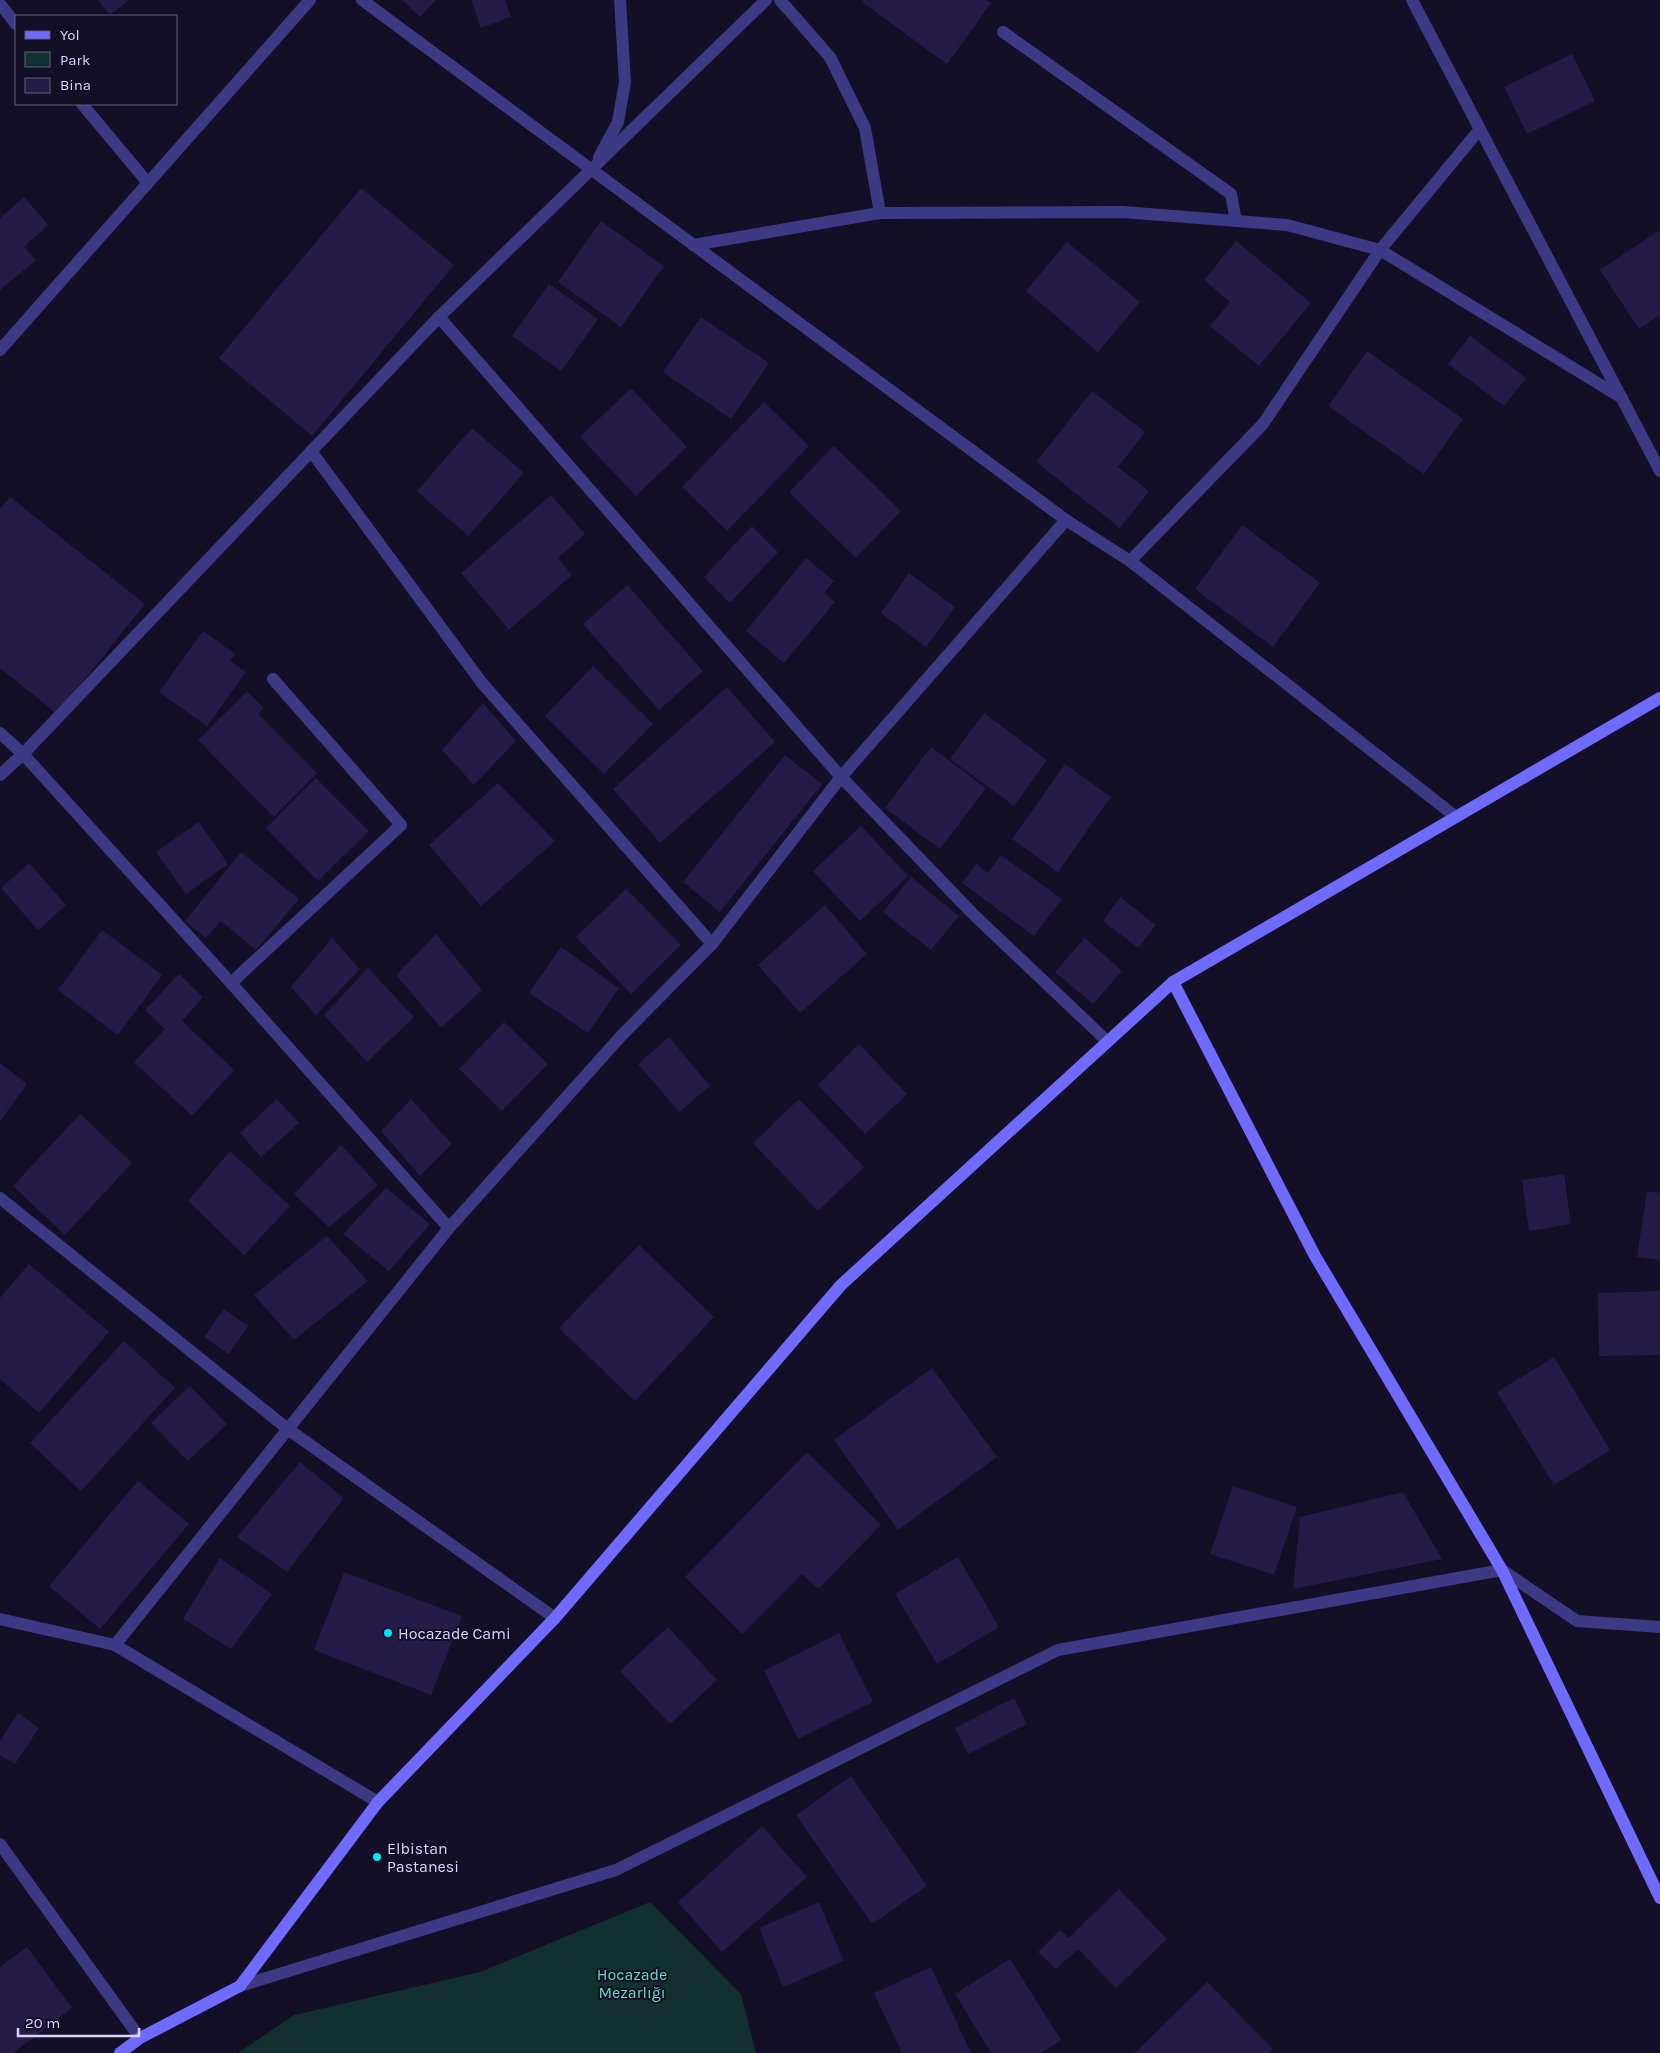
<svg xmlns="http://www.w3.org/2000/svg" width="1660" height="2053" font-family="Karla,sans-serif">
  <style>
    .green { fill: #12302f }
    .building { fill: #241b47 }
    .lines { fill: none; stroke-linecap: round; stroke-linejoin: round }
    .street { stroke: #3d3a85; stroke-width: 12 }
    .secondary { stroke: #6f6bff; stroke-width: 12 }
    .poi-dot { fill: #00e5ff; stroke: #130f26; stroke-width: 2 }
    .labels { text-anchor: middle; stroke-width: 4; stroke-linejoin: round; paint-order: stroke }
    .poi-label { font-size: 16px; fill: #d9d4ff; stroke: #130f26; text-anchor: start }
    .park-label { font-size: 16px; fill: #5fe0c0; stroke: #130f26 }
  </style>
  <rect width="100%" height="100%" fill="#130f26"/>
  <polygon class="green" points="650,1902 741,1994 756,2053 238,2053 294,2015 480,1972"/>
  <g class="building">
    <polygon points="98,0 129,0 110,15"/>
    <polygon points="402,0 436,0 420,17"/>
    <polygon points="471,0 505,0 511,17 481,28"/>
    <polygon points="864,0 986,0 991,3 947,64 862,2"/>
    <polygon points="1572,54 1595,101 1527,134 1504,87"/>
    <polygon points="361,188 454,265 312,436 219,358"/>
    <polygon points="24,197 48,225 24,247 36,260 0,290 0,218"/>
    <polygon points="601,221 664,266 621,327 558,282"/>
    <polygon points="1660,230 1660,315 1639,329 1600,270"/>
    <polygon points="1236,241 1311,303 1259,366 1210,326 1230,302 1204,280"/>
    <polygon points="1067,242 1140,302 1098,352 1026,291"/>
    <polygon points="549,284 598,319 561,371 512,336"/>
    <polygon points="701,317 769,363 731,419 663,372"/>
    <polygon points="1470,336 1526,378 1504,406 1448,364"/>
    <polygon points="1367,351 1463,419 1424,474 1328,406"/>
    <polygon points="631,388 687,447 636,496 580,437"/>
    <polygon points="1092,391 1145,432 1118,467 1149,491 1120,528 1036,462"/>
    <polygon points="764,402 809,446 727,531 682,487"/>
    <polygon points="472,428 524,473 468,536 417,491"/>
    <polygon points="834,446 901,511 856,558 789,492"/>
    <polygon points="551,495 585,534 558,558 572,575 509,630 461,573"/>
    <polygon points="10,497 145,604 57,714 0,668 0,509"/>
    <polygon points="1242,525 1320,583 1273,647 1195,589"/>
    <polygon points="752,526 778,552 730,603 704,577"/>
    <polygon points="806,558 834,581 824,593 835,602 784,663 746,631"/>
    <polygon points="909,573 955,607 926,647 881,613"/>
    <polygon points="627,585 703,671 659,710 583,624"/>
    <polygon points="203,631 235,654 230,661 246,672 207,726 159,692"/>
    <polygon points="593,666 653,724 604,774 545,716"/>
    <polygon points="727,687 775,742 660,843 613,789"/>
    <polygon points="247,691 264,708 258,714 317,773 274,817 198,740"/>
    <polygon points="483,703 516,741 474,785 442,750"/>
    <polygon points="984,713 1047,760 1014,806 950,759"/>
    <polygon points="931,747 986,788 940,849 885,808"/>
    <polygon points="785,755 822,784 720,912 683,882"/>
    <polygon points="1065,764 1111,797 1058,872 1012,839"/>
    <polygon points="316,778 369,831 318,881 266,828"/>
    <polygon points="498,783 555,841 481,906 429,845"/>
    <polygon points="199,822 228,864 186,894 156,852"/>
    <polygon points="861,826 908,876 860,921 813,871"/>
    <polygon points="241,852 299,899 256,950 221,921 206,938 185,921"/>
    <polygon points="1001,855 1062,899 1034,936 962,883 976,864 988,873"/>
    <polygon points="29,863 66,905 38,930 1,888"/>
    <polygon points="911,877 959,916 931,950 883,912"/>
    <polygon points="626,889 681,945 631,994 576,937"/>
    <polygon points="1120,897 1156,925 1138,948 1103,921"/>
    <polygon points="825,905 867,954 800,1013 758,965"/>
    <polygon points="102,930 162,975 118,1035 58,990"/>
    <polygon points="436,934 482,990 441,1028 396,975"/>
    <polygon points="332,938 360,969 316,1015 291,987"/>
    <polygon points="1085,938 1122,971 1093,1004 1055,972"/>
    <polygon points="561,947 619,988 588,1033 529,993"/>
    <polygon points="368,968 414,1017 367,1062 324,1015"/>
    <polygon points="179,974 203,997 182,1021 234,1070 192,1116 134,1062 165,1029 145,1010"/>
    <polygon points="504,1022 548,1064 502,1111 459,1069"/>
    <polygon points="669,1037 710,1086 679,1112 638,1064"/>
    <polygon points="859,1044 907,1094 865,1134 818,1085"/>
    <polygon points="0,1063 27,1084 0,1121"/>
    <polygon points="277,1099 299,1123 261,1157 240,1133"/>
    <polygon points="411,1099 452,1144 420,1176 381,1131"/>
    <polygon points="799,1099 864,1167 818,1211 753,1143"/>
    <polygon points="80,1114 132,1163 65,1235 13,1186"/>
    <polygon points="341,1145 378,1185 329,1227 294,1194"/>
    <polygon points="230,1151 290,1206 244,1255 188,1201"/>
    <polygon points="1564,1174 1571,1224 1529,1231 1522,1180"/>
    <polygon points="386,1188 430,1224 389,1271 343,1234"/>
    <polygon points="1647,1191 1660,1193 1660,1260 1637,1257"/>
    <polygon points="327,1236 368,1281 294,1340 254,1295"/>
    <polygon points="639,1245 714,1317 635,1401 559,1328"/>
    <polygon points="29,1264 109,1332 39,1413 0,1379 0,1298"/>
    <polygon points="1660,1291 1660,1355 1599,1356 1598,1293"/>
    <polygon points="224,1309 248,1326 229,1354 204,1337"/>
    <polygon points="124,1341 175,1388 81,1491 30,1443"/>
    <polygon points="1554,1357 1610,1450 1554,1485 1497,1392"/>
    <polygon points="932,1368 997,1457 898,1530 834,1440"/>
    <polygon points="190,1386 227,1424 188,1461 151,1423"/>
    <polygon points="807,1452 881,1525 818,1589 802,1574 742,1634 685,1577"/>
    <polygon points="300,1462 344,1498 287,1572 237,1537"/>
    <polygon points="138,1481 189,1524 100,1629 49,1586"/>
    <polygon points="1233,1486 1297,1507 1274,1575 1210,1554"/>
    <polygon points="1403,1492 1442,1559 1293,1589 1300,1517"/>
    <polygon points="958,1557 999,1627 937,1664 895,1594"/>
    <polygon points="220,1558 272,1594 231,1649 183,1619"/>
    <polygon points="344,1572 462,1616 431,1695 314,1650"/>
    <polygon points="668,1627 717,1680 670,1724 620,1671"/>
    <polygon points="839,1633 873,1702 798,1739 764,1671"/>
    <polygon points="1014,1698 1027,1724 968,1754 955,1728"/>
    <polygon points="18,1713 39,1728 15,1764 0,1755 0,1741"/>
    <polygon points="851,1776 927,1886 872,1924 796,1815"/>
    <polygon points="762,1826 807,1877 722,1952 678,1902"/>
    <polygon points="1119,1889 1167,1939 1116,1988 1078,1949 1056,1969 1038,1952 1060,1930 1069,1938"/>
    <polygon points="819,1902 844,1961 783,1987 759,1928"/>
    <polygon points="27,1947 72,2008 13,2053 0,2053 0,1967"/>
    <polygon points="1010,1959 1061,2040 1041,2053 991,2053 955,1994"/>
    <polygon points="931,1967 971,2053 902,2053 874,1993"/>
    <polygon points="1207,1982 1273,2049 1269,2053 1135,2053"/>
  </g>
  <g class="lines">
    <g class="street">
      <polyline points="362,0 1066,520 1130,561 1456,817"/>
      <polyline points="780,0 830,57 865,128 880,213"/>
      <polyline points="1412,0 1660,471"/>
      <polyline points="0,4 16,24"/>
      <polyline points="1003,32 1231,194 1236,221"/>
      <polyline points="82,104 148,183"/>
      <polyline points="599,157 618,122 625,82 620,0"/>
      <polyline points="693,245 880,213 1123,212 1287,225 1380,250 1622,398"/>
      <polyline points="439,317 841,777 973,914 1107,1041"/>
      <polyline points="0,350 310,0"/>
      <polyline points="311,451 482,683 712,944"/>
      <polyline points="1130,561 1263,424 1380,250 1480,129"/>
      <polyline points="0,733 23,754 231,983 449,1228"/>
      <polyline points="0,775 23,754 439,317 766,0"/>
      <polyline points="231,983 401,825 273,679"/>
      <polyline points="0,1198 289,1430 555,1618"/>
      <polyline points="0,1619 115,1645 378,1802"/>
      <polyline points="115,1645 449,1228 622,1035 712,944 841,777 1066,520"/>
      <polyline points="0,1844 140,2038"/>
      <polyline points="240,1986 616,1870 1058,1650 1502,1570 1577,1621 1660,1627"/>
    </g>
    <g class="secondary">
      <polyline points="1173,982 1315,1256 1502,1570 1660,1898"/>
      <polyline points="120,2053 140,2038 240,1986 378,1802 555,1618 841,1285 1173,982 1660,698"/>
    </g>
  </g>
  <g class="poi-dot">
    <circle cx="388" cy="1633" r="5"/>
    <circle cx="377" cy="1857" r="5"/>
  </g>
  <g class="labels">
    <g class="poi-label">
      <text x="398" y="1639">Hocazade Cami</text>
      <text x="387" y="1854">Elbistan<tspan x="387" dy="18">Pastanesi</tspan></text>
    </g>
    <g class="park-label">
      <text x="632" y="1980">Hocazade<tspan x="632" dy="18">Mezarlığı</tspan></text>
    </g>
  </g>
  <rect x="15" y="15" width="162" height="90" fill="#130f26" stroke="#625e7d"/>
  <rect x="25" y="31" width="25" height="8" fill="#6f6bff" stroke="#625e7d"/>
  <text x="60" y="40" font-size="15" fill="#d9d4ff">Yol</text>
  <rect x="25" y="52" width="25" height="15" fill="#12302f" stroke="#625e7d"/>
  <text x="60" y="65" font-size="15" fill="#d9d4ff">Park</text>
  <rect x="25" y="78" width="25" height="15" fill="#241b47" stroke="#625e7d"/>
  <text x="60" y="90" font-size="15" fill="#d9d4ff">Bina</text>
  <path d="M18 2028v8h121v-8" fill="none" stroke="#d9d4ff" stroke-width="2.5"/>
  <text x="25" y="2028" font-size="15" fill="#d9d4ff" stroke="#130f26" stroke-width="4" paint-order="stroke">20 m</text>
</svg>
